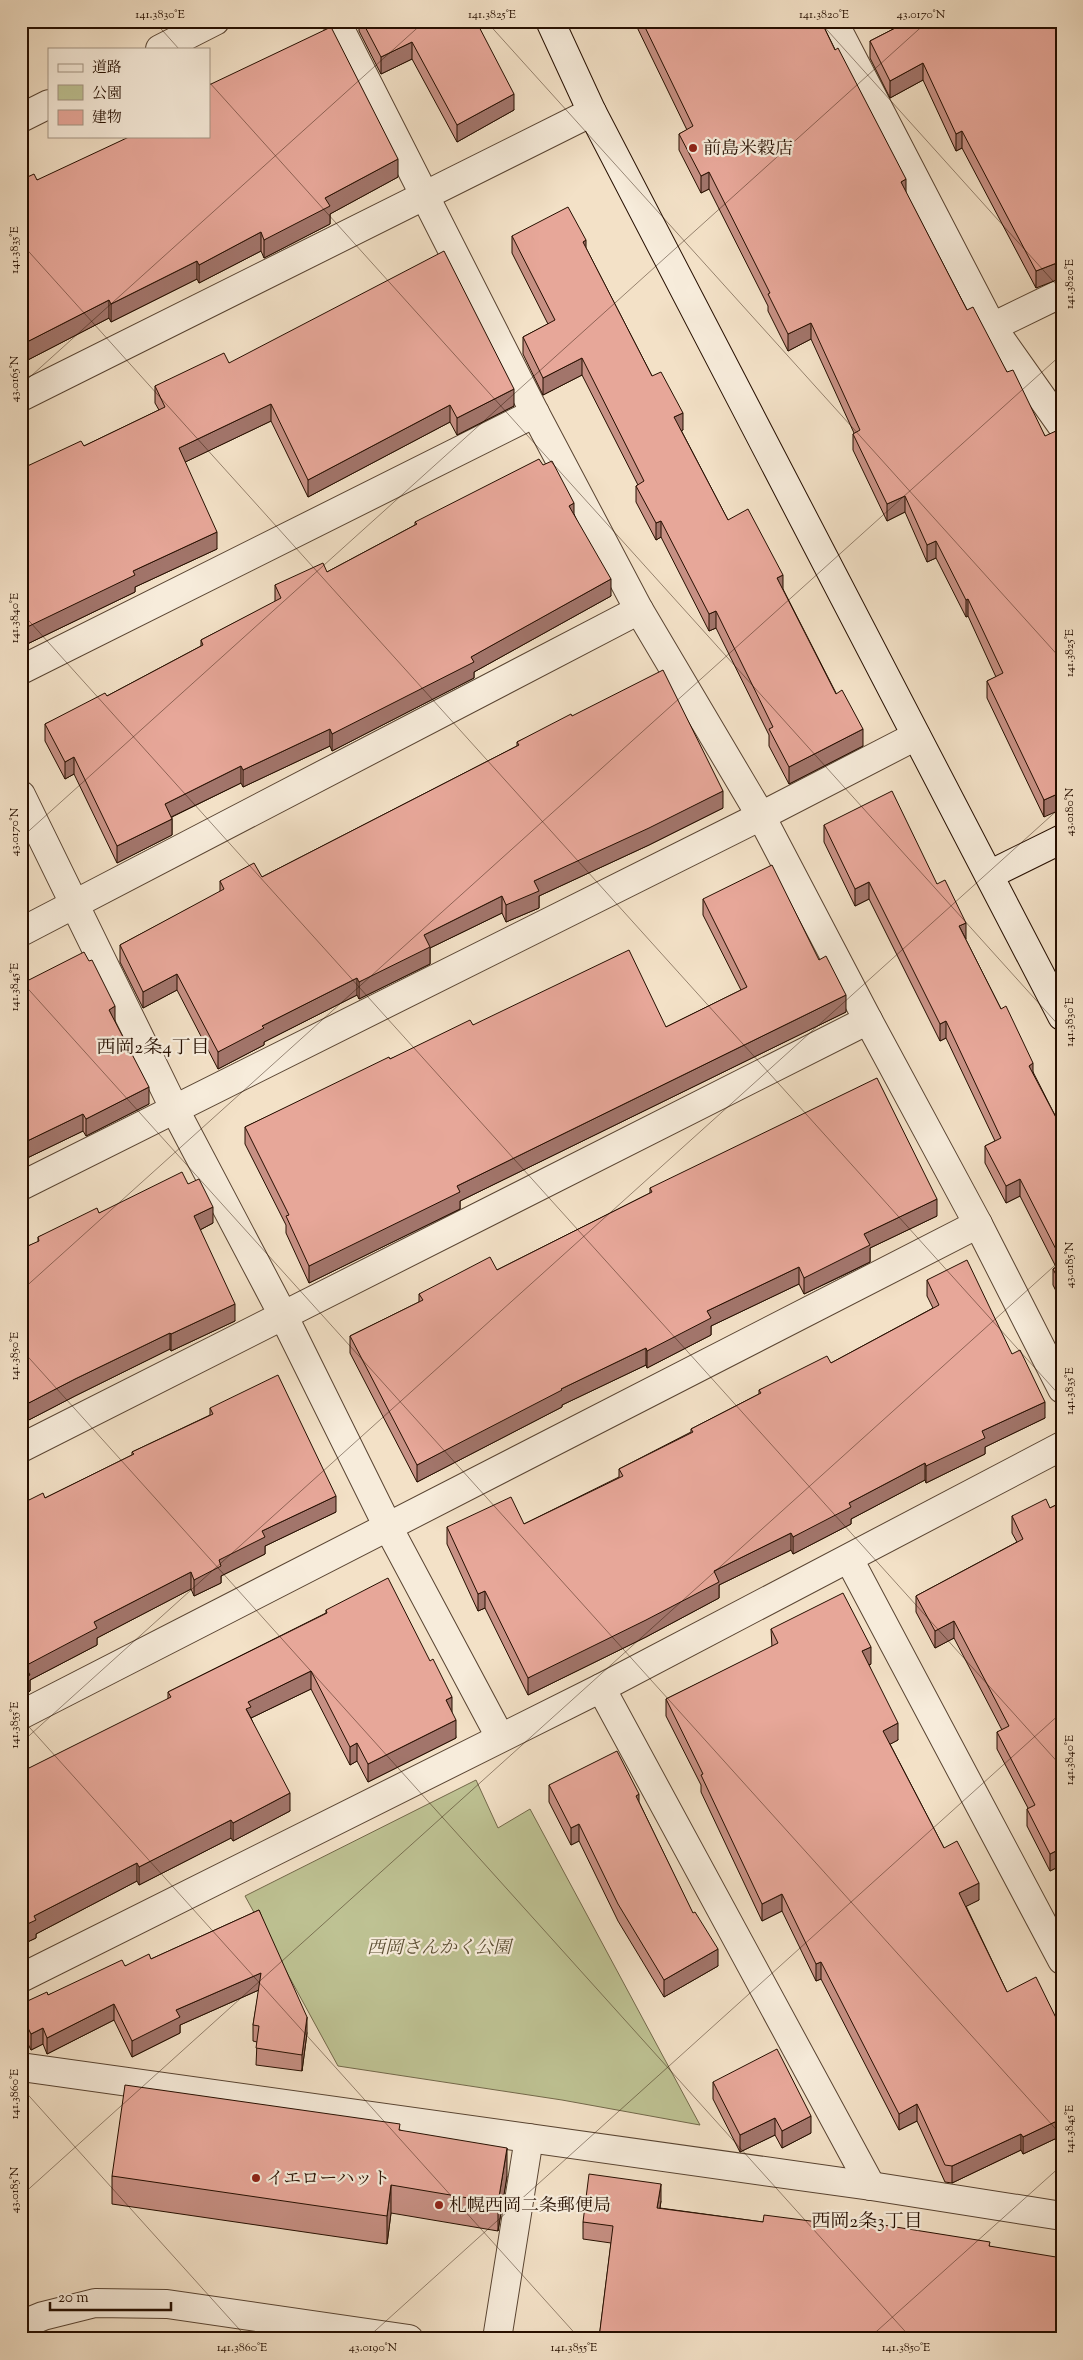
<svg xmlns="http://www.w3.org/2000/svg" width="1083" height="2360" font-family="'Sorts Mill Goudy','Noto Serif JP',serif">
  <style>
    .green { fill: #bec293; stroke: #72684a }
    .lines { fill: none; stroke-linecap: round; stroke-linejoin: round }
    .street-casing { stroke: #594432; stroke-width: 30 }
    .secondary-casing { stroke: #260f00; stroke-width: 30 }
    .street { stroke: #f7ecdb; stroke-width: 28 }
    .secondary { stroke: #f7ecdb; stroke-width: 28 }
    .wall { fill: #c79084; stroke: #260f00 }
    .shaded-wall { fill: #a2756b; stroke: #260f00 }
    .building { fill: #e7a799; stroke: #260f00 }
    .ticks { fill: none; stroke: #260f00; stroke-width: 1; stroke-opacity: 0.45 }
    .poi-dot { fill: #8f2418; stroke: #f7ecdb; stroke-width: 2 }
    .labels { text-anchor: middle; stroke-width: 4.5; stroke-linejoin: round; paint-order: stroke }
    .poi-label { font-size: 18px; fill: #260f00; stroke: #f7ecdb; text-anchor: start }
    .park-label { font-size: 18px; font-style: italic; fill: #5b4e33; stroke: #f7ecdb }
    .neighbourhood-label { font-size: 19px; fill: #260f00; stroke: #f7ecdb }
    .neatline { fill: none; stroke: #260f00; stroke-width: 2 }
    .ticks-label { font-size: 12px; text-anchor: middle; fill: #260f00 }
  </style>
  <rect width="100%" height="100%" fill="#f3e1c7"/>
  <filter id="stains"><feTurbulence type="fractalNoise" baseFrequency=".004" numOctaves="4"/><feColorMatrix values="0 0 0 0 .2 0 0 0 0 .09 0 0 0 0 .02 0 0 0 .5 -.17"/></filter>
  <radialGradient id="worn" r=".72"><stop offset=".6" stop-color="#630" stop-opacity="0"/><stop offset="1" stop-color="#630" stop-opacity=".3"/></radialGradient>
  <polygon class="green" points="476,1780 498,1828 530,1809 700,2125 562,2100 338,2066 245,1896"/>
  <g class="lines">
    <g class="street-casing">
      <g id="street">
        <polyline points="336,21 535,413 639,610 761,816 868,1020 978,1224 1062,1389"/>
        <polyline points="833,21 992,327 1062,426"/>
        <polyline points="160,49 215,21"/>
        <polyline points="21,118 49,104"/>
        <polyline points="992,327 1062,293"/>
        <polyline points="21,397 592,112"/>
        <polyline points="21,670 535,413"/>
        <polyline points="21,795 175,1110 284,1317 388,1527 500,1737"/>
        <polyline points="21,932 639,610"/>
        <polyline points="21,1186 761,816 916,736"/>
        <polyline points="21,1448 868,1020"/>
        <polyline points="849,1559 1062,1960"/>
        <polyline points="601,1688 871,2186"/>
        <polyline points="21,1715 978,1224"/>
        <polyline points="21,1978 601,1688 1062,1446"/>
        <polyline points="21,2067 871,2186 1062,2216"/>
        <polyline points="21,2325 43,2316 95,2303 167,2304 409,2339"/>
        <polyline points="497,2339 529,2138"/>
      </g>
    </g>
    <g class="secondary-casing">
      <g id="secondary">
        <polyline points="550,21 592,112 1062,1016"/>
        <polyline points="989,875 1062,839"/>
      </g>
    </g>
    <use href="#street" class="street"/>
    <use href="#secondary" class="secondary"/>
  </g>
  <g class="wall">
    <polygon points="359,21 476,21 514,110 457,142 412,59 381,74 359,31"/>
    <polygon points="634,21 821,21 906,193 967,310 1007,372 1045,436 1044,817 987,698 987,681 996,677 968,616 966,617 936,558 927,562 905,512 887,521 853,450 853,434 854,433 811,339 788,351 768,311 768,306 709,189 701,193 679,150 679,134 687,130"/>
    <polygon points="902,21 1062,21 1036,288 962,148 956,151 923,80 890,98 870,58 870,41 903,24"/>
    <polygon points="398,177 330,214 330,224 264,258 261,251 199,283 197,279 111,322 109,318 22,363 22,368 21,368 21,180"/>
    <polygon points="512,236 586,248 652,376 683,430 681,430 728,520 783,589 863,746 789,784 769,746 769,735 716,628 709,631 661,537 656,540 636,502 636,486 638,485 582,375 543,395 523,354 523,337 548,324 512,253"/>
    <polygon points="229,363 514,406 457,435 450,422 308,497 271,421 185,462 217,549 135,587 135,592 21,647 21,469 84,446 159,410 155,403 155,386"/>
    <polygon points="574,514 611,596 474,672 474,678 332,751 330,746 243,787 241,783 172,817 172,835 117,863 74,774 65,779 45,741 45,724 107,696 201,646 201,640 275,602 275,585 327,572 415,525 415,522"/>
    <polygon points="572,716 723,808 649,845 539,896 539,908 506,922 502,913 430,948 430,964 359,999 357,995 264,1042 264,1045 218,1069 177,990 143,1008 120,962 120,945 220,892 220,881 262,877 517,746 517,742"/>
    <polygon points="824,825 937,884 966,940 1062,1129 1062,1303 1053,1285 1053,1269 1056,1267 1020,1196 1006,1203 985,1163 985,1146 995,1141 946,1038 940,1041 869,899 855,906 824,842"/>
    <polygon points="703,899 819,960 846,1012 460,1201 460,1209 309,1283 286,1233 286,1225 245,1144 245,1127 390,1059 473,1025 666,1027 741,990 703,915"/>
    <polygon points="89,961 149,1104 86,1136 83,1131 21,1161"/>
    <polygon points="188,1184 213,1223 200,1230 235,1321 171,1351 170,1349 75,1396 21,1424 21,1249 38,1242 38,1237 99,1213"/>
    <polygon points="650,1188 937,1216 870,1248 870,1262 844,1275 804,1294 799,1284 711,1326 711,1335 647,1368 646,1365 562,1405 562,1407 417,1482 350,1353 350,1336 419,1302 419,1294 497,1270 650,1193"/>
    <polygon points="927,1280 1012,1354 1045,1418 985,1447 985,1454 926,1483 925,1480 851,1519 851,1524 793,1554 791,1550 719,1585 719,1598 646,1637 528,1695 485,1608 478,1611 447,1544 447,1527 524,1524 619,1477 619,1469 691,1432 691,1429 759,1394 759,1390 831,1363 933,1308 927,1296"/>
    <polygon points="210,1408 336,1512 265,1546 265,1554 221,1576 221,1583 194,1596 191,1589 97,1638 97,1645 30,1680 30,1691 21,1696 21,1504 45,1498 132,1455 132,1452 210,1415"/>
    <polygon points="1062,1502 1062,1865 1050,1871 1027,1826 1027,1809 1028,1808 997,1749 997,1732 1002,1730 954,1638 935,1648 916,1612 916,1596 1017,1542 1012,1533 1012,1516 1050,1508"/>
    <polygon points="326,1610 452,1713 456,1738 368,1782 357,1761 350,1765 311,1689 251,1718 290,1811 233,1841 231,1838 139,1885 137,1881 36,1934 36,1938 21,1945 168,1698 168,1692 326,1613"/>
    <polygon points="771,1629 871,1664 869,1665 898,1740 890,1744 944,1848 979,1900 966,1906 1007,1992 1062,2042 1062,2143 1059,2137 1023,2154 1021,2150 952,2183 945,2182 917,2121 899,2130 821,1979 816,1981 782,1911 762,1921 701,1792 701,1785 666,1716 666,1699 772,1647"/>
    <polygon points="549,1785 639,1802 718,1966 664,1997 618,1921 579,1841 571,1845 549,1802"/>
    <polygon points="259,1910 307,2033 302,2071 256,2065 257,2042 253,2041 253,2025 259,1990 180,2025 180,2033 132,2057 114,2020 47,2054 43,2044 31,2050 21,2030 21,2004 48,1995 125,1966 151,1959"/>
    <polygon points="713,2082 811,2133 782,2148 775,2135 740,2152 713,2099"/>
    <polygon points="400,2130 507,2176 498,2231 391,2213 387,2244 112,2204 112,2176"/>
    <polygon points="661,2201 660,2208 763,2222 990,2246 1062,2339 599,2339 611,2243 583,2239 583,2222"/>
  </g>
  <g class="shaded-wall">
    <polygon points="412,42 412,59 381,74 381,57"/>
    <polygon points="923,63 923,80 890,98 890,81"/>
    <polygon points="514,94 514,110 457,142 457,125"/>
    <polygon points="962,131 962,148 956,151 956,134"/>
    <polygon points="398,159 398,177 330,214 330,224 264,258 264,240 325,198"/>
    <polygon points="709,172 709,189 701,193 701,176"/>
    <polygon points="906,179 906,196 901,182"/>
    <polygon points="261,232 261,251 199,283 199,265"/>
    <polygon points="586,240 586,257 583,242"/>
    <polygon points="197,261 197,279 111,322 111,304"/>
    <polygon points="1062,261 1062,278 1036,288 1036,271"/>
    <polygon points="109,300 109,318 22,363 22,368 21,368 21,345"/>
    <polygon points="811,323 811,339 788,351 788,334"/>
    <polygon points="582,358 582,375 543,395 543,378"/>
    <polygon points="514,389 514,406 457,435 457,418"/>
    <polygon points="271,404 271,421 179,465 179,448"/>
    <polygon points="450,405 450,422 308,497 308,480"/>
    <polygon points="683,413 683,430 674,434 674,417"/>
    <polygon points="905,496 905,512 887,521 887,504"/>
    <polygon points="574,503 574,520 569,506"/>
    <polygon points="661,521 661,537 656,540 656,523"/>
    <polygon points="217,532 217,549 135,587 135,592 21,647 21,630 133,571"/>
    <polygon points="936,541 936,558 927,562 927,545"/>
    <polygon points="783,575 783,592 777,578"/>
    <polygon points="611,579 611,596 474,672 474,678 332,751 332,734"/>
    <polygon points="968,599 968,616 966,617 966,600"/>
    <polygon points="716,611 716,628 709,631 709,614"/>
    <polygon points="330,729 330,746 243,787 243,770"/>
    <polygon points="863,729 863,746 789,784 789,767"/>
    <polygon points="74,757 74,774 65,779 65,762"/>
    <polygon points="241,766 241,783 165,820 165,804"/>
    <polygon points="723,791 723,808 649,845 539,896 539,908 506,922 506,905 534,881"/>
    <polygon points="1062,792 1062,809 1044,817 1044,800"/>
    <polygon points="172,819 172,835 117,863 117,846"/>
    <polygon points="869,882 869,899 855,906 855,889"/>
    <polygon points="502,896 502,913 430,948 430,964 359,999 359,982 424,935"/>
    <polygon points="966,923 966,939 959,926"/>
    <polygon points="177,974 177,990 143,1008 143,992"/>
    <polygon points="357,978 357,995 264,1042 264,1045 218,1069 218,1052 262,1026"/>
    <polygon points="846,995 846,1012 460,1201 460,1209 309,1283 309,1266 457,1186"/>
    <polygon points="115,1006 115,1023 109,1010"/>
    <polygon points="946,1021 946,1038 940,1041 940,1024"/>
    <polygon points="1033,1063 1033,1080 1029,1066"/>
    <polygon points="149,1087 149,1104 86,1136 86,1119"/>
    <polygon points="83,1114 83,1131 21,1161 21,1144"/>
    <polygon points="1020,1179 1020,1196 1006,1203 1006,1186"/>
    <polygon points="937,1199 937,1216 870,1248 870,1262 804,1294 804,1278 864,1234"/>
    <polygon points="213,1207 213,1223 194,1233 194,1216"/>
    <polygon points="799,1267 799,1284 711,1326 711,1335 647,1368 647,1351 707,1311"/>
    <polygon points="235,1304 235,1321 171,1351 171,1334"/>
    <polygon points="170,1333 170,1349 75,1396 21,1424 21,1407 75,1379"/>
    <polygon points="646,1348 646,1365 562,1405 562,1407 417,1482 417,1465 561,1389"/>
    <polygon points="1045,1402 1045,1418 985,1447 985,1454 926,1483 926,1466 982,1431"/>
    <polygon points="925,1463 925,1480 851,1519 851,1524 793,1554 793,1537 849,1503"/>
    <polygon points="336,1496 336,1512 265,1546 265,1554 221,1576 221,1583 194,1596 194,1580 219,1560 262,1531"/>
    <polygon points="791,1533 791,1550 719,1585 719,1598 646,1637 528,1695 528,1678 714,1571"/>
    <polygon points="191,1572 191,1589 97,1638 97,1645 30,1680 30,1691 21,1696 21,1679 25,1666 94,1622"/>
    <polygon points="485,1591 485,1608 478,1611 478,1594"/>
    <polygon points="954,1621 954,1638 935,1648 935,1631"/>
    <polygon points="871,1647 871,1664 862,1668 862,1651"/>
    <polygon points="311,1671 311,1689 251,1718 246,1709 248,1702"/>
    <polygon points="452,1697 452,1715 446,1700"/>
    <polygon points="456,1720 456,1738 368,1782 368,1764"/>
    <polygon points="898,1723 898,1740 883,1748 883,1731"/>
    <polygon points="357,1743 357,1761 350,1765 350,1747"/>
    <polygon points="290,1793 290,1811 233,1841 233,1823"/>
    <polygon points="639,1794 639,1811 636,1796"/>
    <polygon points="231,1820 231,1838 139,1885 139,1867"/>
    <polygon points="579,1824 579,1841 571,1845 571,1828"/>
    <polygon points="1062,1848 1062,1865 1050,1871 1050,1854"/>
    <polygon points="137,1863 137,1881 36,1934 36,1938 21,1945 21,1927 34,1916"/>
    <polygon points="979,1883 979,1900 959,1910 959,1893"/>
    <polygon points="782,1894 782,1911 762,1921 762,1904"/>
    <polygon points="718,1949 718,1966 664,1997 664,1980"/>
    <polygon points="821,1962 821,1979 816,1981 816,1964"/>
    <polygon points="261,1973 261,1989 180,2025 180,2033 132,2057 132,2041 176,2010"/>
    <polygon points="114,2004 114,2020 47,2054 47,2038"/>
    <polygon points="307,2017 307,2033 302,2071 302,2055"/>
    <polygon points="43,2028 43,2044 31,2050 31,2034"/>
    <polygon points="1061,2028 1061,2045 1056,2030"/>
    <polygon points="917,2104 917,2121 899,2130 899,2114"/>
    <polygon points="811,2116 811,2133 782,2148 782,2131"/>
    <polygon points="775,2118 775,2135 740,2152 740,2135"/>
    <polygon points="1059,2120 1059,2137 1023,2154 1023,2137"/>
    <polygon points="1021,2134 1021,2150 952,2183 952,2166"/>
    <polygon points="507,2148 507,2176 498,2231 498,2203"/>
    <polygon points="661,2184 661,2201 657,2225 657,2208"/>
    <polygon points="391,2185 391,2213 387,2244 387,2216"/>
  </g>
  <g class="building">
    <polygon points="362,21 476,21 514,94 457,125 412,42 381,57"/>
    <polygon points="642,21 821,21 835,50 838,48 906,179 901,182 967,310 973,307 1007,372 1013,370 1045,436 1056,431 1062,445 1062,792 1044,800 987,681 1003,673 968,599 966,600 936,541 927,545 905,496 887,504 853,434 860,430 811,323 788,334 768,294 770,293 709,172 701,176 679,134 693,126"/>
    <polygon points="909,21 1062,21 1062,261 1036,271 962,131 956,134 923,63 890,81 870,41"/>
    <polygon points="331,27 398,159 325,198 330,206 264,240 261,232 199,265 197,261 111,304 109,300 21,345 21,180 34,174 37,180 131,136 209,136 209,85"/>
    <polygon points="568,207 586,240 583,242 652,376 661,372 683,413 674,417 728,520 748,509 783,575 777,578 836,694 842,690 863,729 789,767 769,729 773,727 716,611 709,614 661,521 656,523 636,486 644,481 582,358 543,378 523,337 555,320 512,236"/>
    <polygon points="444,251 514,389 457,418 450,405 308,480 271,404 179,448 217,532 133,571 135,575 21,630 21,469 81,441 84,446 165,407 155,386 224,353 229,363"/>
    <polygon points="539,459 543,465 552,461 574,503 569,506 611,579 471,657 474,662 332,734 330,729 243,770 241,766 165,804 172,819 117,846 74,757 65,762 45,724 105,693 107,696 203,645 201,640 281,598 275,585 323,563 327,572 417,524 415,522"/>
    <polygon points="663,670 723,791 649,828 534,881 539,891 506,905 502,896 424,935 430,947 359,982 357,978 262,1026 264,1028 218,1052 177,974 143,992 120,945 224,889 220,881 254,863 262,877 519,745 517,742 571,714 572,716"/>
    <polygon points="892,791 937,884 945,880 966,923 959,926 1001,1009 1006,1006 1033,1063 1029,1066 1062,1129 1062,1261 1020,1179 1006,1186 985,1146 1001,1138 946,1021 940,1024 869,882 855,889 824,825"/>
    <polygon points="772,865 819,960 826,956 846,995 457,1186 460,1192 309,1266 286,1216 289,1215 245,1127 389,1057 390,1059 470,1020 473,1025 629,950 666,1027 747,987 703,899"/>
    <polygon points="84,952 89,961 92,960 115,1006 109,1010 149,1087 86,1119 83,1114 21,1144 21,984"/>
    <polygon points="877,1078 937,1199 864,1234 870,1245 804,1278 799,1267 707,1311 711,1318 647,1351 646,1348 561,1389 562,1390 417,1465 350,1336 423,1300 419,1294 490,1257 497,1270 652,1192 650,1188"/>
    <polygon points="182,1172 188,1184 199,1179 213,1207 194,1216 235,1304 171,1334 170,1333 75,1379 21,1407 21,1249 39,1241 38,1237 97,1208 99,1213"/>
    <polygon points="967,1260 1012,1354 1020,1350 1045,1402 982,1431 985,1438 926,1466 925,1463 849,1503 851,1507 793,1537 791,1533 714,1571 719,1582 646,1620 528,1678 485,1591 478,1594 447,1527 511,1497 524,1524 623,1476 619,1469 693,1432 691,1429 761,1393 759,1390 827,1356 831,1363 939,1305 927,1280"/>
    <polygon points="1062,1264 1062,1286 1053,1269"/>
    <polygon points="278,1375 336,1496 262,1531 265,1537 219,1560 221,1566 194,1580 191,1572 94,1622 97,1628 25,1666 30,1675 21,1679 21,1504 43,1493 45,1498 134,1454 132,1452 213,1414 210,1408"/>
    <polygon points="1046,1499 1050,1508 1062,1502 1062,1848 1050,1854 1027,1809 1035,1805 997,1732 1009,1726 954,1621 935,1631 916,1596 1023,1539 1012,1516"/>
    <polygon points="388,1578 430,1661 433,1659 452,1697 446,1700 456,1720 368,1764 357,1743 350,1747 311,1671 248,1702 251,1707 246,1709 290,1793 233,1823 231,1820 139,1867 137,1863 34,1916 36,1920 21,1927 21,1772 171,1697 168,1692 327,1613 326,1610"/>
    <polygon points="843,1593 871,1647 862,1651 898,1723 883,1731 944,1848 957,1841 979,1883 959,1893 1007,1992 1036,1977 1061,2028 1056,2030 1062,2042 1062,2126 1059,2120 1023,2137 1021,2134 952,2166 945,2165 917,2104 899,2114 821,1962 816,1964 782,1894 762,1904 701,1775 703,1774 666,1699 778,1643 771,1629"/>
    <polygon points="617,1751 639,1794 636,1796 693,1913 695,1912 718,1949 664,1980 618,1904 579,1824 571,1828 549,1785"/>
    <polygon points="259,1910 307,2017 302,2055 256,2048 259,2026 253,2025 261,1973 176,2010 180,2017 132,2041 114,2004 47,2038 43,2028 31,2034 21,2014 21,2004 47,1992 48,1995 122,1960 125,1966 149,1954 151,1959"/>
    <polygon points="777,2049 811,2116 782,2131 775,2118 740,2135 713,2082"/>
    <polygon points="125,2085 400,2124 399,2130 507,2148 498,2203 391,2185 387,2216 112,2176"/>
    <polygon points="589,2174 661,2184 657,2208 763,2222 764,2215 857,2227 858,2221 990,2242 989,2246 1062,2258 1062,2339 661,2339 656,2338 656,2339 607,2339 599,2338 613,2226 583,2222"/>
  </g>
  <path class="ticks" d="M154,21L179,49M486,21L1062,660M819,21L1062,291M209,82L1062,1029M21,243L1062,1398M21,385L425,21M21,612L1062,1767M21,838L928,21M21,981L1062,2136M21,1291L1062,354M21,1349L912,2339M21,1718L580,2339M21,1743L1062,806M21,2087L248,2339M21,2196L1062,1259M366,2339L1062,1712M868,2339L1062,2165"/>
  <g class="poi-dot">
    <circle cx="693" cy="148" r="5"/>
    <circle cx="256" cy="2178" r="5"/>
    <circle cx="439" cy="2205" r="5"/>
  </g>
  <g class="labels">
    <g class="poi-label">
      <text x="703" y="154">前島米穀店</text>
      <text x="266" y="2184">イエローハット</text>
      <text x="449" y="2211">札幌西岡二条郵便局</text>
    </g>
    <g class="park-label">
      <text x="439" y="1953">西岡さんかく公園</text>
    </g>
    <g class="neighbourhood-label">
      <text x="153" y="1053">西岡2条4丁目</text>
      <text x="867" y="2227">西岡2条3丁目</text>
    </g>
  </g>
  <rect width="1083" height="2360" fill="none" stroke="#f3e1c7" stroke-width="55"/>
  <rect x="48" y="48" width="162" height="90" fill="#f7ecdb" stroke="#a39483"/>
  <rect x="58" y="64" width="25" height="8" fill="#f7ecdb" stroke="#a39483"/>
  <text x="92" y="72" font-size="15" fill="#260f00">道路</text>
  <rect x="58" y="85" width="25" height="15" fill="#bec293" stroke="#a39483"/>
  <text x="92" y="98" font-size="15" fill="#260f00">公園</text>
  <rect x="58" y="110" width="25" height="15" fill="#e7a799" stroke="#a39483"/>
  <text x="92" y="122" font-size="15" fill="#260f00">建物</text>
  <path d="M50 2302v8h121v-8" fill="none" stroke="#260f00" stroke-width="2.5"/>
  <text x="58" y="2302" font-size="15" fill="#260f00" stroke="#f7ecdb" stroke-width="4" paint-order="stroke">20 m</text>
  <rect x="28" y="28" width="1028" height="2304" class="neatline"/>
  <g class="ticks-label">
    <text x="160" y="18">141.3830°E</text>
    <text x="492" y="18">141.3825°E</text>
    <text x="824" y="18">141.3820°E</text>
    <text x="921" y="18">43.0170°N</text>
    <text transform="translate(14 250) rotate(-90)" y="4">141.3835°E</text>
    <text transform="translate(1069 284) rotate(-90)" y="4">141.3820°E</text>
    <text transform="translate(14 379) rotate(-90)" y="4">43.0165°N</text>
    <text transform="translate(14 618) rotate(-90)" y="4">141.3840°E</text>
    <text transform="translate(1069 653) rotate(-90)" y="4">141.3825°E</text>
    <text transform="translate(1069 812) rotate(-90)" y="4">43.0180°N</text>
    <text transform="translate(14 832) rotate(-90)" y="4">43.0170°N</text>
    <text transform="translate(14 987) rotate(-90)" y="4">141.3845°E</text>
    <text transform="translate(1069 1022) rotate(-90)" y="4">141.3830°E</text>
    <text transform="translate(1069 1265) rotate(-90)" y="4">43.0185°N</text>
    <text transform="translate(14 1356) rotate(-90)" y="4">141.3850°E</text>
    <text transform="translate(1069 1391) rotate(-90)" y="4">141.3835°E</text>
    <text transform="translate(14 1725) rotate(-90)" y="4">141.3855°E</text>
    <text transform="translate(1069 1760) rotate(-90)" y="4">141.3840°E</text>
    <text transform="translate(14 2094) rotate(-90)" y="4">141.3860°E</text>
    <text transform="translate(1069 2129) rotate(-90)" y="4">141.3845°E</text>
    <text transform="translate(14 2190) rotate(-90)" y="4">43.0185°N</text>
    <text x="242" y="2351">141.3860°E</text>
    <text x="373" y="2351">43.0190°N</text>
    <text x="574" y="2351">141.3855°E</text>
    <text x="906" y="2351">141.3850°E</text>
  </g>
  <rect width="100%" height="100%" filter="url(#stains)"/>
  <rect width="100%" height="100%" fill="url(#worn)"/>
</svg>
